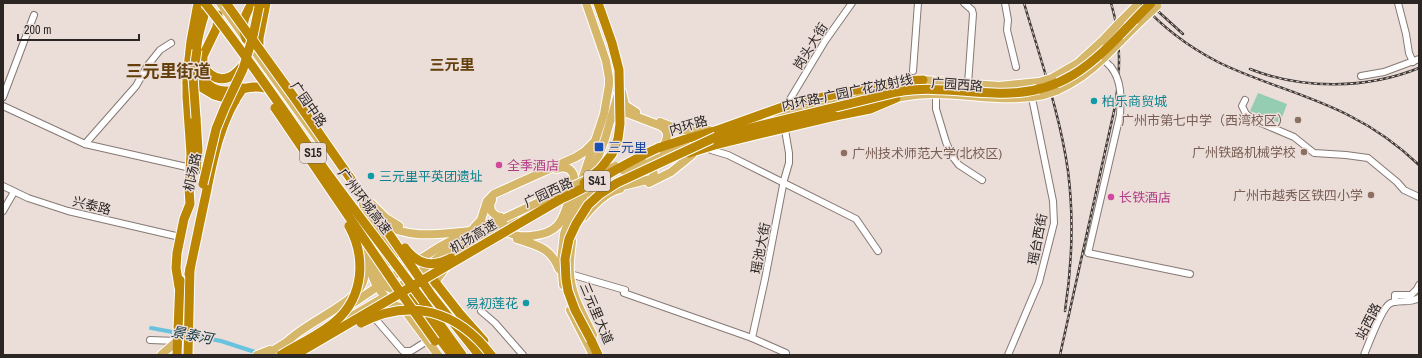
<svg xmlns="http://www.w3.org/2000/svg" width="1422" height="358" font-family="'Archivo Narrow','Noto Sans SC',sans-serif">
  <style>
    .green { fill: #95cdb2 }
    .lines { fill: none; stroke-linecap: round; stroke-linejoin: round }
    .canal { stroke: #6ac3de; stroke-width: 4 }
    .minor-casing { stroke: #857974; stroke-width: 8 }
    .major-casing { stroke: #fff; stroke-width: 10 }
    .highway-casing { stroke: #fff; stroke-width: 11 }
    .minor { stroke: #fff; stroke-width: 6 }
    .major { stroke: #d6b668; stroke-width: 8 }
    .highway { stroke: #bb8604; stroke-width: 9 }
    .rail-casing { stroke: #403a38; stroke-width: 2.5 }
    .rail { stroke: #ebddd8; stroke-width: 1; stroke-dasharray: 3; stroke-linecap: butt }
    .minor-bridge-casing { stroke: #857974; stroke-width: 8; stroke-linecap: butt }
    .major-bridge-casing { stroke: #fff; stroke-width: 10; stroke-linecap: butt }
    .highway-bridge-casing { stroke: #fff; stroke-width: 11; stroke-linecap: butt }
    .minor-bridge { stroke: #fff; stroke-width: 6 }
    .major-bridge { stroke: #d6b668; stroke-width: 8 }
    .highway-bridge { stroke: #bb8604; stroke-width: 9 }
    .culture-dot { fill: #0f9aa8; stroke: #ebddd8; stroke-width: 1.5 }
    .education-dot { fill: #8d6e63; stroke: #ebddd8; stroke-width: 1.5 }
    .transit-dot { fill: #1a4fb4; stroke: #ebddd8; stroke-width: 1.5 }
    .hotel-dot { fill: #d1479c; stroke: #ebddd8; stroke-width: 1.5 }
    .labels { text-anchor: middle; stroke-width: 3; stroke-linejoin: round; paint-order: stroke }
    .shield { fill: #ebddd8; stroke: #655d5a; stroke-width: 1 }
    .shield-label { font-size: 12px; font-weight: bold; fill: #2b2624 }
    .street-label { font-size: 13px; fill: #2b2624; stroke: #ebddd8 }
    .culture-label { font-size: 13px; fill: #0d838f; stroke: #ebddd8; text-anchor: start }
    .education-label { font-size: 13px; fill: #785e54; stroke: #ebddd8; text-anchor: end }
    .transit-label { font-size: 13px; fill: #164399; stroke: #ebddd8; text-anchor: start }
    .hotel-label { font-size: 13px; fill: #b23c85; stroke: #ebddd8; text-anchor: start }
    .water-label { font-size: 14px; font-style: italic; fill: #0c3743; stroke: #ebddd8 }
    .quarter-label { font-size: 15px; font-weight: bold; fill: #63400c; stroke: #ebddd8 }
    .district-label { font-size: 17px; font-weight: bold; fill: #63400c; stroke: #ebddd8 }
  </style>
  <rect width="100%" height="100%" fill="#ebddd8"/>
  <polygon class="green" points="1258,93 1287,104 1280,123 1250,111"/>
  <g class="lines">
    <polyline class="canal" points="151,328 221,341 255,352"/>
    <g class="minor-casing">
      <g id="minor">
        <polyline points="964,3 972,10 973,14 968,84"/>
        <polyline points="1005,3 1008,20 1007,30 1016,67"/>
        <polyline points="1398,3 1406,34 1409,53 1413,62"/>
        <polyline points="1103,59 1111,67"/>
        <polyline points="913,71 918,3"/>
        <polyline points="1361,76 1384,72 1419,59"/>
        <polyline points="936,94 936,109 946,142 952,156 959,165 982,180"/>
        <polyline points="3,97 34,15"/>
        <polyline points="1245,100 1242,106 1246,114 1254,120 1294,137 1314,153 1346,155 1368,158 1397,182 1404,190 1419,197"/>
        <polyline points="789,101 825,41 852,3"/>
        <polyline points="3,106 85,144 191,168"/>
        <polyline points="1120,115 1088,253 1190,274"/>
        <polyline points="784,124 789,153 789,163 784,180 765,279 752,338 786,353 786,355"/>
        <polyline points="85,144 136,86 148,65 160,50 171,43"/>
        <polyline points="711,150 728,155 856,219 878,251"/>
        <polyline points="3,186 28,198 68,211 180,237"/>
        <polyline points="3,211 14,192"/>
        <polyline points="570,274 625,290 624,293 752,338"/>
        <polyline points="1395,302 1395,295 1411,295 1417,289 1419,285"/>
        <polyline points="481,311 495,323 523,355"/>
        <polyline points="372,315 403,351 411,351 427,341"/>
        <polyline points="150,340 177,341"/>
        <polyline points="1008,355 1039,282 1054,223 1053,201 1032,98"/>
        <path d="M1364,355C1368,345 1383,305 1391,303C1401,299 1408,304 1419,298"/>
      </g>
    </g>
    <g class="major-casing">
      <g id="major">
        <polyline points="220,3 325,149"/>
        <polyline points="1120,22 1139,3"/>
        <polyline points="1120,42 1141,21"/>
        <polyline points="1052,78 1078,63 1102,41"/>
        <path d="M1056,91C1075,83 1091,71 1105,57"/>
        <polyline points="622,92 625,105 636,112"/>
        <path d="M850,108C877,102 906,94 934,94C972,94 1007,103 1044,95"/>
        <polyline points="776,113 923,80 999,86 1039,82"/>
        <path d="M617,119L622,114L627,113L661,126C669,131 668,137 664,145"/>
        <path d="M660,122C679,130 688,132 709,130"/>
        <polyline points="642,161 689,147"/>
        <path d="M556,169C570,164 576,173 574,186"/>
        <polyline points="597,178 591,195 595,199 599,197"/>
        <polyline points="649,183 671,172 692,155"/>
        <path d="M614,188L651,179L654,175C654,170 651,166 646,164"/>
        <polyline points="492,200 490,205 491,211 496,216 505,218"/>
        <path d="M363,204L367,216L392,250C395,255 396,258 391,262H385L378,253"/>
        <polyline points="372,204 386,218 399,226"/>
        <path d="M584,217C594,205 605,193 620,189"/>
        <path d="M380,222C408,240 440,234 471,231"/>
        <polyline points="576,222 586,188 605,139 618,94"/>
        <path d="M507,224L505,227L507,232C515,236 522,237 531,236C563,233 563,217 572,191"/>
        <polyline points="472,230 504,218"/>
        <polyline points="471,231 481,220 487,201 494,194 576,157 584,152 593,143"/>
        <path d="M517,239C538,246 550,247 559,269"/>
        <path d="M572,241C571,251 569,262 570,273C571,295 583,314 593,335"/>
        <polyline points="366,244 371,263 371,273 376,285 386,298 394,305 403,308 438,355"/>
        <polyline points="374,268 381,281 387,287 404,295 410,296 415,295 435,282 455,255 475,238"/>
        <polyline points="392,277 441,246 462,235"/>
        <polyline points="563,285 561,261 564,234 604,114 609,85 609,78 606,61 586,3"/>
        <polyline points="399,287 424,269 451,247 462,241 475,238 515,220"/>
        <polyline points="349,306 374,289"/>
        <polyline points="570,310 593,355"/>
        <polyline points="372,315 386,308 399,308"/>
        <polyline points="332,328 381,299"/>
        <path d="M287,342C304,323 356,304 363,282C366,275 364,266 363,258"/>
        <polyline points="161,355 177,341"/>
        <polyline points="257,355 270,350"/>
        <polyline points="266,355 290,340"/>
      </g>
    </g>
    <g class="highway-casing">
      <g id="highway">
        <path d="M208,3C201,26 188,58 204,80C209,87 216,91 225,91C239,92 250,84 264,88"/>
        <path d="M218,15L217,27L203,56C201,71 216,83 230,77C236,74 240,69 244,64"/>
        <path d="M246,39C241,23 244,17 252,3"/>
        <polyline points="259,44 259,38 266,3"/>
        <polyline points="187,83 194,83 214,95 235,101"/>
        <polyline points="855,90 896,81 923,80"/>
        <polyline points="835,116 870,109 896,98"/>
        <polyline points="196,118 198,150 196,171"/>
        <polyline points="658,148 686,139 718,130"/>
        <polyline points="689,153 718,144"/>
        <path d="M189,274C195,247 200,221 206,194C213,158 221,118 243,88"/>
        <polyline points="435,282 460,314 484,341"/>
        <polyline points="179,287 176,268 177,253 184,219 190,204 189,188 191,154 187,97 187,77 191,41 198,3"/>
        <polyline points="410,296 419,311 452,355"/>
        <polyline points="432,296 479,355"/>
        <polyline points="423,301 462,355"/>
        <polyline points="591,340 598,355"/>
        <polyline points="177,355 180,280"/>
        <polyline points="188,355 190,268"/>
      </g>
    </g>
    <use href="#minor" class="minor"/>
    <use href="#major" class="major"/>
    <use href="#highway" class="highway"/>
    <g class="rail-casing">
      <g id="rail">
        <path d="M1024,3C1040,58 1060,114 1068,171C1074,218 1072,265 1065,311"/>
        <path d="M1141,3C1163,28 1189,47 1218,62C1260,83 1308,94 1350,116C1376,129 1398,145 1419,165"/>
        <polyline points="1149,3 1183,34"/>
        <path d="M1250,69C1303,90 1367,89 1419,68"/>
        <path d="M1060,355L1114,111C1121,74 1122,39 1111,3"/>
      </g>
    </g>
    <use href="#rail" class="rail"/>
    <g class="minor-bridge-casing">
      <path id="minor-bridge" d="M1111,67C1122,81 1121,98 1120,115"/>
    </g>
    <g class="major-bridge-casing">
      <g id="major-bridge">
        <polyline points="1141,21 1157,6"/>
        <polyline points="1102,41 1120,22"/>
        <polyline points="1105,57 1120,42"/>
        <polyline points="1039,82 1052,78"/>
        <polyline points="1044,95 1056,91"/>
        <polyline points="623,170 642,161"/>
        <polyline points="505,218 615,166"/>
      </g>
    </g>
    <g class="highway-bridge-casing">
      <g id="highway-bridge">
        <path d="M205,3C248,57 286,114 325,170C357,214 391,257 423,301"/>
        <polyline points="226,3 296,100 432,296"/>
        <polyline points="275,108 398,289 435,341"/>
        <polyline points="196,118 193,77 197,50"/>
        <polyline points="718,130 791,104 855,90"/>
        <polyline points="718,144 835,116"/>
        <polyline points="584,183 601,168 612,154 618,139 620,124 619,70 612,43 598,3"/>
        <polyline points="203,184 216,129 225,107 243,69 253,36 259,7"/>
        <path d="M405,248C418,265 432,268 451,258"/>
        <path d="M361,323C410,297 458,311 491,355"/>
        <path d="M591,340L575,310L568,291L566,279L565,259L569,239L576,224L588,205L600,194L617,183L718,136L897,92C930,86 961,92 994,93C1072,97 1101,53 1151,3"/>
        <path d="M281,355C299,344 320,335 336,321C364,296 366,257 349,226"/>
        <path d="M295,355L561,199C595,184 624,163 658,148"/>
      </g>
    </g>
    <use href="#minor-bridge" class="minor-bridge"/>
    <use href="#major-bridge" class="major-bridge"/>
    <use href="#highway-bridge" class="highway-bridge"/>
  </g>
  <g class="culture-dot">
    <circle cx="1094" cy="101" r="4"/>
    <circle cx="371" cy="176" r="4"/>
    <circle cx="526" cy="303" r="4"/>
  </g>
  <g class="education-dot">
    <circle cx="1298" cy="120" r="4"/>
    <circle cx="1304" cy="152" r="4"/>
    <circle cx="844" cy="153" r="4"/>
    <circle cx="1371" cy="195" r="4"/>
  </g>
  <rect class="transit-dot" x="594" y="142" width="10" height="10" rx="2"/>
  <g class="hotel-dot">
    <circle cx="499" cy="165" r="4"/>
    <circle cx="1111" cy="197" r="4"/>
  </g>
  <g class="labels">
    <g class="shield">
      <rect x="300" y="143" width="26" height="20" rx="3"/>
      <rect x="584" y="171" width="26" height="20" rx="3"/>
    </g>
    <g class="shield-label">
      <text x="313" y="157">S15</text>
      <text x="597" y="185">S41</text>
    </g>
    <g class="street-label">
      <text transform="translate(810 46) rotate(-58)" y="5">岗头大街</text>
      <text transform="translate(957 84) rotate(4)" y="5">广园西路</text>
      <text transform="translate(847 92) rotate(-12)" y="5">内环路-广园广花放射线</text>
      <text transform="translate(309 104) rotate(55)" y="5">广园中路</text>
      <text transform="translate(688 125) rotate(-16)" y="5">内环路</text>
      <text transform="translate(192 172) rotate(-78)" y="5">机场路</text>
      <text transform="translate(548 192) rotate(-25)" y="5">广园西路</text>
      <text transform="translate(365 201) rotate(53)" y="5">广州环城高速</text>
      <text transform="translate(92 205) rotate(14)" y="5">兴泰路</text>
      <text transform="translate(473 236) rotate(-31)" y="5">机场高速</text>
      <text transform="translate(1037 239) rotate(-79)" y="5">瑶台西街</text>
      <text transform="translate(760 248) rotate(-79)" y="5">瑶池大街</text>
      <text transform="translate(597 313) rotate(67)" y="5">三元里大道</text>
      <text transform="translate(1368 321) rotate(-63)" y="5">站西路</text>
    </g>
    <g class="culture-label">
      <text x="1102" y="106">柏乐商贸城</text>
      <text x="379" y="181">三元里平英团遗址</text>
      <text x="518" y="308" text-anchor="end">易初莲花</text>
    </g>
    <g class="education-label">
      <text x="1290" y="125">广州市第七中学（西湾校区）</text>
      <text x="1296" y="157">广州铁路机械学校</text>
      <text x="852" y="158" text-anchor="start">广州技术师范大学(北校区)</text>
      <text x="1363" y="200">广州市越秀区铁四小学</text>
    </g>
    <g class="transit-label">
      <text x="608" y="152">三元里</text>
    </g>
    <g class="hotel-label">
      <text x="507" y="170">全季酒店</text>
      <text x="1119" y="202">长铁酒店</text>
    </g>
    <g class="water-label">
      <text transform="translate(192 335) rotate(11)" y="5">景泰河</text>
    </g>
    <g class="quarter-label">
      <text x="452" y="70">三元里</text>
    </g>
    <g class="district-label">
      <text x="168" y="77">三元里街道</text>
    </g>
  </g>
  <rect width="1422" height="358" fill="none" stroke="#2b2624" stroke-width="8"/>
  <path d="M18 34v6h121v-6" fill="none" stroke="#2b2624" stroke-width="2"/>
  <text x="24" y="34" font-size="12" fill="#2b2624" stroke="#ebddd8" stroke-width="3" paint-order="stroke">200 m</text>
</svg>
